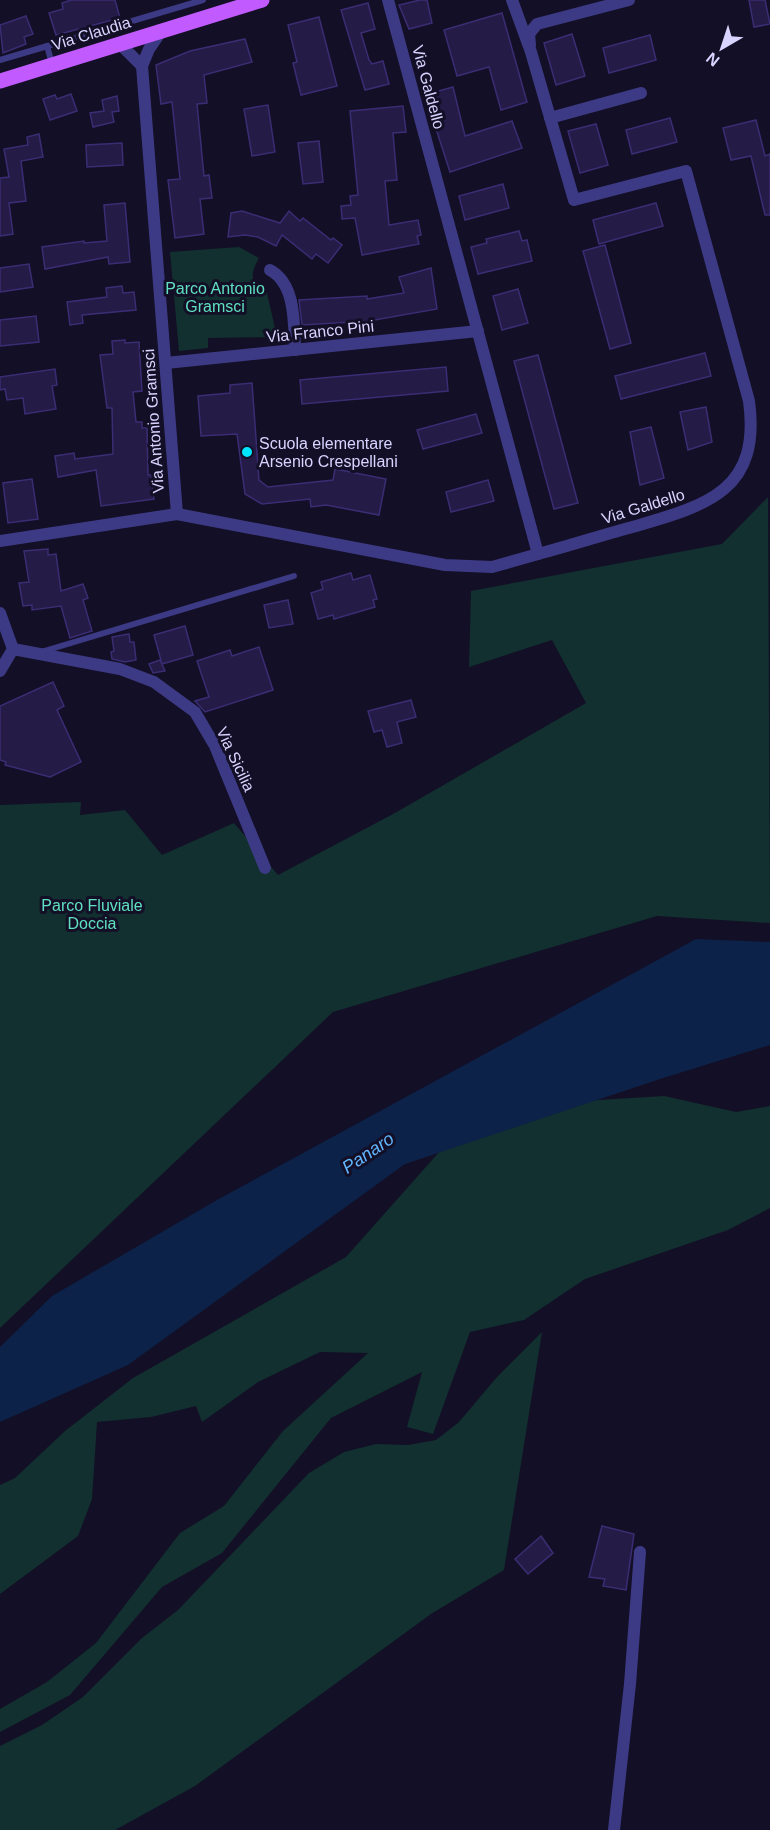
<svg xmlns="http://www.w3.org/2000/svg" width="770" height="1830" font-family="Helvetica,sans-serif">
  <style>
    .green { fill: #12302f }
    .water { fill: #0c2248 }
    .building { fill: #241b47; stroke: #3b2d73; stroke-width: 1.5 }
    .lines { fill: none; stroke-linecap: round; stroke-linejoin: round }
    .lane { stroke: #3d3a85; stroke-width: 6 }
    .street { stroke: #3d3a85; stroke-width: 12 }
    .primary { stroke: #c25bff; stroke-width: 15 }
    .poi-dot { fill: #00e5ff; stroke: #130f26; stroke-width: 2 }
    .labels { text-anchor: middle; stroke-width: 6; stroke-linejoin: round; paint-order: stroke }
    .street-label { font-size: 16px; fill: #d9d4ff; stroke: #130f26 }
    .park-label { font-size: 16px; fill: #5fe0c0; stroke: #130f26 }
    .poi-label { font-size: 16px; fill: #d9d4ff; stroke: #130f26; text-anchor: start }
    .water-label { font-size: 18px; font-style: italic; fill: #62b6ff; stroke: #130f26 }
  </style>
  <rect width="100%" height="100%" fill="#130f26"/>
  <g class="green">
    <path d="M239,247L259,258C250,274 249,284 267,293L277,337L208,338V348L179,351L170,252Z"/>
    <polygon points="768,497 770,923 657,916 333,1012 0,1328 0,805 81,802 80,815 125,810 162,855 234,823 278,875 395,813 586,703 552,640 469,667 471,591 722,544"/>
    <polygon points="664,1096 736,1112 770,1106 770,1208 728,1230 585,1279 524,1320 470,1332 433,1434 407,1427 422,1372 331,1418 222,1553 162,1587 70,1695 0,1732 0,1709 47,1682 96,1643 180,1533 224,1506 283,1431 368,1353 320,1352 258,1382 202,1422 196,1406 151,1417 97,1422 92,1499 78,1536 0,1594 0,1485 15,1478 65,1431 133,1378 346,1257 440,1151 565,1102"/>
    <polygon points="542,1332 504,1570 431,1614 195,1786 115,1830 0,1830 0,1746 42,1725 83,1697 142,1638 178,1610 309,1473 344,1452 376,1444 408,1445 436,1440 459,1422 497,1377"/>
  </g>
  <polygon class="water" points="696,939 770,942 770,1045 660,1079 405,1164 128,1365 0,1422 0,1347 52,1296 217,1200"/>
  <g class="building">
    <polygon points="71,0 115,0 120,18 56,35 49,13 63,9 62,3"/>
    <polygon points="420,0 427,0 432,23 409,29 399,5"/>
    <polygon points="749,0 765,0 770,24 754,27"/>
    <polygon points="368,3 375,29 361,33 369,60 372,64 383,61 389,84 365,90 341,10"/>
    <polygon points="502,13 527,102 501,110 489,67 457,76 444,30"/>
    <polygon points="26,16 33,34 24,37 26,44 3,53 0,25"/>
    <polygon points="319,17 337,86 301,95 293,63 297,62 288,25"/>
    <polygon points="572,34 585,76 556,85 544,43"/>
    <polygon points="650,35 656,60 609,73 603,48"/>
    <polygon points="245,39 252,62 204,75 207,103 197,104 204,176 209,175 212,198 200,199 204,234 175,238 168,180 180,179 172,102 161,104 156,65 190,51"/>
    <polygon points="453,87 465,136 512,121 522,148 450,172 427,101 437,99 435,92"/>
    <polygon points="71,94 77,111 50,120 43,99 55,95 57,99"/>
    <polygon points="117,96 119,111 112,112 114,122 93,127 90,113 104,111 102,100"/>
    <polygon points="268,105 275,152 252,156 244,109"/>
    <polygon points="403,106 406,132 393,133 397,180 385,181 389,225 418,220 421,235 417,236 419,244 362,255 355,218 342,219 341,206 351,205 350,196 358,195 350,111"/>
    <polygon points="670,118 677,142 632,154 626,130"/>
    <polygon points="756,120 765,156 770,154 770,215 765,215 751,156 731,160 723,128"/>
    <polygon points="596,124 608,165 580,173 568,131"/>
    <polygon points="39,134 43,157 21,161 26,201 9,203 13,234 0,236 0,178 9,177 4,149 28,145 27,137"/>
    <polygon points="319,141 323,182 303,184 298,143"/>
    <polygon points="122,143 123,165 87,167 86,145"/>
    <polygon points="503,184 509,208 465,220 459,196"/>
    <polygon points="125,203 130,262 109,264 108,257 45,269 42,247 84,241 84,243 107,241 104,205"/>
    <polygon points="656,203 663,226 599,244 593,220"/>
    <polygon points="242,211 280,223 289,211 300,221 303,218 331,240 333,238 342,245 328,263 316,254 312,259 282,235 276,246 258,237 245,235 228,237 231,213"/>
    <polygon points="519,231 522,241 527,240 532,261 478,274 471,247 487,243 486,239"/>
    <polygon points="605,245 631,343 610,349 583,251"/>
    <polygon points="29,264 33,287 0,292 0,268"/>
    <polygon points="431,268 437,309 369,321 302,325 299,300 367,296 367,299 404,293 399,277"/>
    <polygon points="122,286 123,293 134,292 136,310 82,315 83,323 70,325 67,302 107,297 106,288"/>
    <polygon points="518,289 528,323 502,330 493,296"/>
    <polygon points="36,316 39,342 0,346 0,320"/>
    <polygon points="125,340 125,343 139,342 142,391 133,392 136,422 142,422 142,428 147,428 148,475 151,475 154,499 101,506 96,470 58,477 55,456 74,453 75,459 113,454 112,408 107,408 100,355 113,354 112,341"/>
    <polygon points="705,353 711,376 621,399 615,376"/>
    <polygon points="538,355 578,503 554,509 514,361"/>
    <polygon points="446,367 448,391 302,404 300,380"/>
    <polygon points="55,369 57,385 52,386 56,409 25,414 23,398 7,400 5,389 0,390 0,377"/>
    <polygon points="252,383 259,480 268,487 333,480 335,469 386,479 379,515 326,505 311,507 310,499 262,504 245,494 237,434 201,436 198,396 230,393 230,385"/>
    <polygon points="706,407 712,442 688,450 680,412"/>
    <polygon points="476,414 482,433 423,449 417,430"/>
    <polygon points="651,427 664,478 640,485 630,432"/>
    <polygon points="32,479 38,519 8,523 3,483"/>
    <polygon points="488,480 494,501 451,512 446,492"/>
    <polygon points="48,549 48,555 56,554 61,591 83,584 88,598 83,600 92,631 70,638 61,606 32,610 32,605 23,606 19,583 29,582 24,551"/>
    <polygon points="351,573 353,580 370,575 377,599 373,600 375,607 334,619 333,615 318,619 311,593 323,589 321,582"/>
    <polygon points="288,600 293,624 269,628 264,605"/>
    <polygon points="185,626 193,655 162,664 154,635"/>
    <polygon points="129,634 130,642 134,642 136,660 125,662 112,659 111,652 114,651 112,637"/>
    <polygon points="259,647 273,690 205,712 195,701 209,697 197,661 230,650 232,656"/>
    <polygon points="160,660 165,671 153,673 149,664"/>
    <polygon points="53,682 64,706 57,710 81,762 50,777 5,765 6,762 0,760 0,706"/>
    <polygon points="411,700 416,717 397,722 402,743 387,747 382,730 374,732 368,711"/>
    <polygon points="602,1526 634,1534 626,1590 603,1586 605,1579 589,1577"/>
    <polygon points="541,1536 553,1553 528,1574 515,1559"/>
  </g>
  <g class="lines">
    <g class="lane">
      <polyline points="47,46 52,64"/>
      <polyline points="0,60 203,0"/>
      <polyline points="41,652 294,576"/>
    </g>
    <g class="street">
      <path d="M388,0L538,554C571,545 603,535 636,526C708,505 761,490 749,401L686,171L574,200L531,52L512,0"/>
      <polyline points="162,30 149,49 142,66 177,514 445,565 492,567 538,554"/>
      <polyline points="119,43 142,66"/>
      <polyline points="530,45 529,34 537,24 629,0"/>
      <polyline points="550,118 641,93"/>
      <path d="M270,270C296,284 294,324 295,350"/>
      <polyline points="166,363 478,331"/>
      <polyline points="0,541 177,514"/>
      <polyline points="0,613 13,649 0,671"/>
      <polyline points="13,649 120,669 154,682 195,712 215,746 265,868"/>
      <polyline points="614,1830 630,1684 640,1552"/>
    </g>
    <polyline class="primary" points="0,81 262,0"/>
  </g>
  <circle class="poi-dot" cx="247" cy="452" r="6"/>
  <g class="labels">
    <g class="street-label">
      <text transform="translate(91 33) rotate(-17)" y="6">Via Claudia</text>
      <text transform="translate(429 87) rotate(75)" y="6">Via Galdello</text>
      <text transform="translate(320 331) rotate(-6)" y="6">Via Franco Pini</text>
      <text transform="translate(153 421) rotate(-94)" y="6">Via Antonio Gramsci</text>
      <text transform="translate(643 506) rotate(-17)" y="6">Via Galdello</text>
      <text transform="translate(236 759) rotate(65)" y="6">Via Sicilia</text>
    </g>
    <g class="park-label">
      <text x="215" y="294">Parco Antonio<tspan x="215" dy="18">Gramsci</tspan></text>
      <text x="92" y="911">Parco Fluviale<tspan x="92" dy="18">Doccia</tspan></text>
    </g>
    <g class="poi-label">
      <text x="259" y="449">Scuola elementare<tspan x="259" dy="18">Arsenio Crespellani</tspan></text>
    </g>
    <g class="water-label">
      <text transform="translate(368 1153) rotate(-34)" y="6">Panaro</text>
    </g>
  </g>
  <g transform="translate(722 48) rotate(219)" stroke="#130f26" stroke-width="4.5" paint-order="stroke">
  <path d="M0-4.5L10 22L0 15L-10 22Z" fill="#d9d4ff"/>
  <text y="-9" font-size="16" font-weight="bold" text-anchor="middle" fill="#d9d4ff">N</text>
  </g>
</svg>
